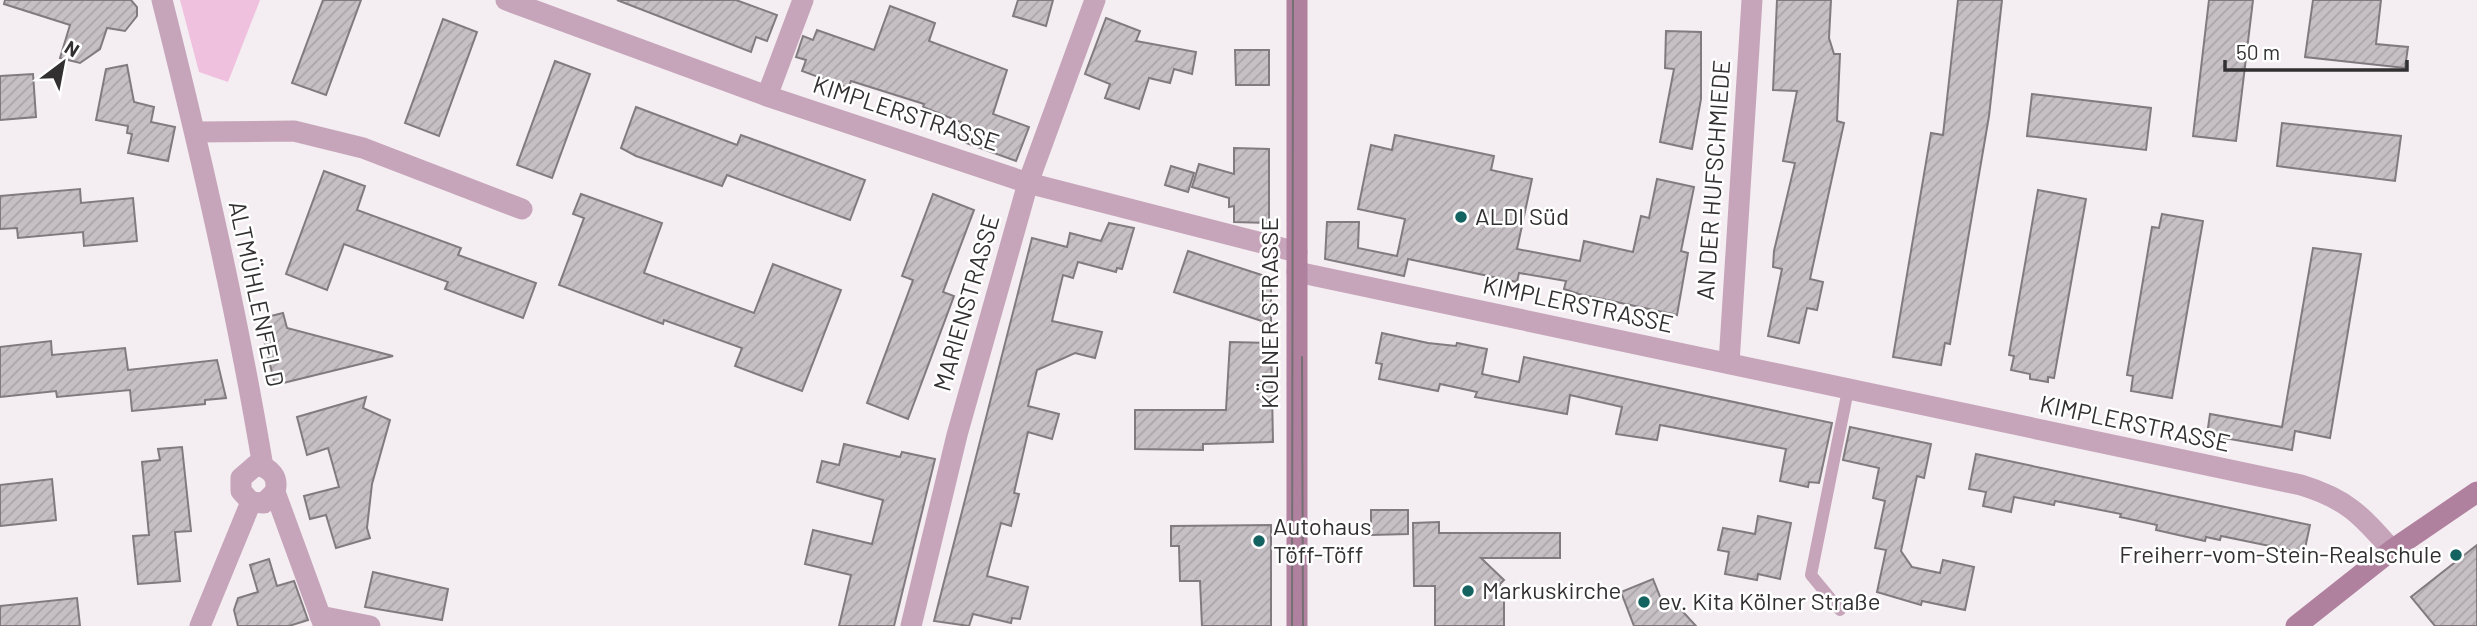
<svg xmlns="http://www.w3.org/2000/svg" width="2477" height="626" font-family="Barlow,sans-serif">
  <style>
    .green { fill: #f0c1df }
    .building { fill: url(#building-hatch); stroke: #817b7f; stroke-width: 2 }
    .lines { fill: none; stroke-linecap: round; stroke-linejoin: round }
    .service { stroke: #c6a5ba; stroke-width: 12 }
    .minor { stroke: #c6a5ba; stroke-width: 21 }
    .secondary { stroke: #b0809f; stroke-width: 21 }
    .tram { stroke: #757173; stroke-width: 2 }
    .poi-dot { fill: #146360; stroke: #fff; stroke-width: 2.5 }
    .labels { text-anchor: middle; stroke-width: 5; stroke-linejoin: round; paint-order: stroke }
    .street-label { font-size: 24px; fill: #323031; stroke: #fff }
    .poi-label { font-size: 24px; fill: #323031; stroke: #fff; text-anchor: start }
  </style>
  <defs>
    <pattern id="building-hatch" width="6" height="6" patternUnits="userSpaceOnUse" patternTransform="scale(1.75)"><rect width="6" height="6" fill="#c6c0c4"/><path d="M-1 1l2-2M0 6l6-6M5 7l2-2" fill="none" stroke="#aba5a9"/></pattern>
  </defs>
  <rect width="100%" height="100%" fill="#f4edf1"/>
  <polygon class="green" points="180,0 260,0 228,82 199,72"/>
  <g class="building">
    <polygon points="5,0 131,0 137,7 137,16 125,31 107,28 100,49 80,63 60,58 70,25 4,4"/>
    <polygon points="323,0 361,0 326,95 292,83"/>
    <polygon points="617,0 736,0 777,15 767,41 756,37 751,52"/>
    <polygon points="1018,0 1053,0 1046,26 1013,16"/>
    <polygon points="1777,0 1831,0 1829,38 1834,54 1840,54 1837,121 1844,123 1810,279 1823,282 1817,310 1807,308 1799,343 1768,336 1782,269 1773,267 1774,251 1795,163 1783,161 1797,91 1773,90"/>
    <polygon points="1958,0 2002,0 1989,116 1950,344 1945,343 1941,365 1893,357 1931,133 1943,135"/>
    <polygon points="2209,0 2253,0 2236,141 2193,136"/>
    <polygon points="2313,0 2381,0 2376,44 2408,47 2405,68 2305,57"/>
    <polygon points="890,6 935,23 929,41 1007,70 993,114 1029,127 1016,161 955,139 961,122 923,107 924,104 851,81 848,88 802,71 806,60 796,57 803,36 813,40 817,30 874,50"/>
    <polygon points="1106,18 1140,31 1136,41 1196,52 1192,74 1174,69 1170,83 1149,78 1139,109 1105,98 1110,84 1085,74"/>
    <polygon points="443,19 477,32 439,136 405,123"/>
    <polygon points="1666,31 1701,32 1701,99 1692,149 1660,142 1674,69 1665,68"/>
    <polygon points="1235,50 1269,50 1269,85 1236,85"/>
    <polygon points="555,61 590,74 552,178 517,165"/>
    <polygon points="127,65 134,102 154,107 151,122 175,127 168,161 128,153 132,134 127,133 128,126 96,120 106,69"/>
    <polygon points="33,74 36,117 0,120 0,76"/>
    <polygon points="2032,94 2151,108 2146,150 2027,136"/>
    <polygon points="636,107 737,145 741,135 865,180 850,220 727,175 722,186 636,156 621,148"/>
    <polygon points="2282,123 2401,136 2395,181 2277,166"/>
    <polygon points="1395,135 1494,156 1491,170 1532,179 1517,249 1580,261 1584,241 1633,252 1641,216 1649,218 1657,179 1694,187 1681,251 1688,253 1677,315 1579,294 1564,289 1566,281 1519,273 1517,282 1408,259 1404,276 1325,259 1327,222 1359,222 1358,248 1397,256 1405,219 1358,209 1371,145 1392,150"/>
    <polygon points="1234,148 1269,149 1269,223 1234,222 1234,206 1229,207 1229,198 1192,187 1199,164 1234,174"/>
    <polygon points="1171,166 1194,173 1188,192 1165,185"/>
    <polygon points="324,171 365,186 357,210 461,248 458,255 536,283 523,318 445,289 448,282 344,244 327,290 286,274"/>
    <polygon points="80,189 81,203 133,198 137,241 84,246 83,232 18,238 17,228 0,229 0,196"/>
    <polygon points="2038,190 2086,199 2054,378 2048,377 2048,382 2030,379 2030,374 2011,370 2014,356 2009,355"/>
    <polygon points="581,194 662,223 644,273 754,313 773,264 841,290 802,391 735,366 742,348 664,320 663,324 559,285 584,218 573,214"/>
    <polygon points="933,194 974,210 943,292 954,296 908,419 867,403 913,280 902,276"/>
    <polygon points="2162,214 2203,221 2172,398 2131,391 2133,376 2127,375 2152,227 2159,228"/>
    <polygon points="1109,223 1134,228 1122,269 1117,268 1116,272 1078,262 1073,278 1063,275 1052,321 1102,332 1095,358 1075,353 1037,370 1028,406 1059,414 1052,439 1028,432 1014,493 1019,494 1011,526 1001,523 987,576 1028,587 1020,619 1012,618 1011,623 973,614 969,626 934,621 1032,238 1067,247 1070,233 1101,241"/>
    <polygon points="2313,248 2361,254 2330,438 2295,431 2292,450 2207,435 2210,414 2282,427"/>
    <polygon points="1188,251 1271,278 1271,324 1174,292"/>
    <polygon points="283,313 287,328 393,356 275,385 259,319"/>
    <polygon points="1382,333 1428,343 1456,346 1457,343 1487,349 1482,374 1519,382 1524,357 1832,423 1819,483 1809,482 1808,487 1780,481 1786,449 1660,425 1657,440 1616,434 1622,407 1570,395 1567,414 1475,397 1477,392 1440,384 1438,391 1379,379 1382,364 1376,363"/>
    <polygon points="51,341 52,355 125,348 128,370 217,360 226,398 205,400 205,404 132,411 130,390 57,397 56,391 0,397 0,347"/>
    <polygon points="1230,342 1271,343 1273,442 1203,444 1203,450 1135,449 1135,410 1226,410"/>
    <polygon points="366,397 363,408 390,420 372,484 367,528 370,538 336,548 326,515 310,519 304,496 339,487 328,448 307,455 297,417"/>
    <polygon points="1850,427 1931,444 1924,478 1917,476 1901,551 1912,567 1940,573 1943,560 1974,567 1965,610 1922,601 1921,605 1877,592 1886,550 1875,548 1885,501 1873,498 1879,468 1843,460"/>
    <polygon points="844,444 900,457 902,452 935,459 894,626 839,626 851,575 805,564 813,530 872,544 883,500 817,482 822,461 839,465"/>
    <polygon points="182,447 191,531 175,532 180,581 138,584 133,536 149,535 142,462 160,460 158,449"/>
    <polygon points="1976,454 2310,525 2304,553 2221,536 2220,540 2206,537 2205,541 2156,530 2157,525 2120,517 2121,514 2055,501 2054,505 2014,497 2011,512 1983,506 1986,492 1969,489"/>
    <polygon points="52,479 56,520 0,526 0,485"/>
    <polygon points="1371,510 1408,510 1408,534 1371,535"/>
    <polygon points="1758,516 1791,523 1780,579 1758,574 1757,580 1725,574 1729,552 1718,550 1723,528 1755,534"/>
    <polygon points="1439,522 1439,533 1560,533 1560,558 1481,558 1504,580 1499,585 1504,589 1499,594 1504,599 1504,626 1435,626 1435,586 1414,586 1413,523"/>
    <polygon points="1271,525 1271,626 1202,626 1200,581 1180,581 1179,546 1171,546 1171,526"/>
    <polygon points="2477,545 2477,626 2435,626 2411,597"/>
    <polygon points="269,559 277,586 294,581 308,620 289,626 238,626 234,610 238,598 258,592 250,565"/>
    <polygon points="373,572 448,589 442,620 365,607"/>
    <polygon points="1653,579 1663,604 1672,600 1696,626 1634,626 1621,592"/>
    <polygon points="77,598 80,626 0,626 0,606"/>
  </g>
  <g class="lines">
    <polyline class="service" points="1840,610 1811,575 1848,390"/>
    <g class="minor">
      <path d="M162,0C201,154 237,310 263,467"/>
      <polyline points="506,0 767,96 1028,183 1297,252"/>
      <polyline points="767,96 803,0"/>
      <polyline points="196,132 294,131 363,148 522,209"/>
      <path d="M1297,272L2301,485C2347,499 2361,515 2392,550"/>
      <polyline points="1729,363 1752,0"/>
      <path d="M275,492L264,503L251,502L241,491V478L256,465C271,468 279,477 275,492L324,626"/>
      <polyline points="320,616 370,626"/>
      <polyline points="200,626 251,502"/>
      <polyline points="911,626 957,435 1028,183 1095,0"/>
    </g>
    <g class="secondary">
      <polyline points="1297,626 1297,0"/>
      <polyline points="2296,626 2392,550 2477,492"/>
    </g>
    <g class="tram">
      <polyline points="1302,357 1303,626"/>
      <polyline points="1292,626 1293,0"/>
    </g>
  </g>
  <g class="poi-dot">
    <circle cx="1461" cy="217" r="7"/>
    <circle cx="1259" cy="541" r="7"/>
    <circle cx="2456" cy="555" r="7"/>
    <circle cx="1468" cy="591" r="7"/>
    <circle cx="1644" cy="602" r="7"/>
  </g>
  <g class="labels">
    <g class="street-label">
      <text transform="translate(906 114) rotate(18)" y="8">KIMPLERSTRASSE</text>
      <text transform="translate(1714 180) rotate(-86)" y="8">AN DER HUFSCHMIEDE</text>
      <text transform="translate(256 294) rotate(78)" y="8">ALTMÜHLENFELD</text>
      <text transform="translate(967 303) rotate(-74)" y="8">MARIENSTRASSE</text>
      <text transform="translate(1578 305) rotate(12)" y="8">KIMPLERSTRASSE</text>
      <text transform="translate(1270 313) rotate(-90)" y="8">KÖLNER STRASSE</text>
      <text transform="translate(2135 424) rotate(12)" y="8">KIMPLERSTRASSE</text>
    </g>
    <g class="poi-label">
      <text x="1475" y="225">ALDI Süd</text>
      <text x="1273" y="535">Autohaus<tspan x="1273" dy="28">Töff-Töff</tspan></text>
      <text x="2442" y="563" text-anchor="end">Freiherr-vom-Stein-Realschule</text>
      <text x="1482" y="599">Markuskirche</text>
      <text x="1658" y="610">ev. Kita Kölner Straße</text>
    </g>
  </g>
  <g transform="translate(63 63) rotate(32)" stroke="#ffffff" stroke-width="5" paint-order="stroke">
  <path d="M0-5L12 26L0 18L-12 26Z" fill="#323031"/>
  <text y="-10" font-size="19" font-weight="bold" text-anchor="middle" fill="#323031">N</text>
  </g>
  <path d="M2225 60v10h182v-10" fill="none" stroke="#323031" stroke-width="3.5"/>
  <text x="2236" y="60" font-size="21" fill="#323031" stroke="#ffffff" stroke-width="5" paint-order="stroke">50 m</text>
</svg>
